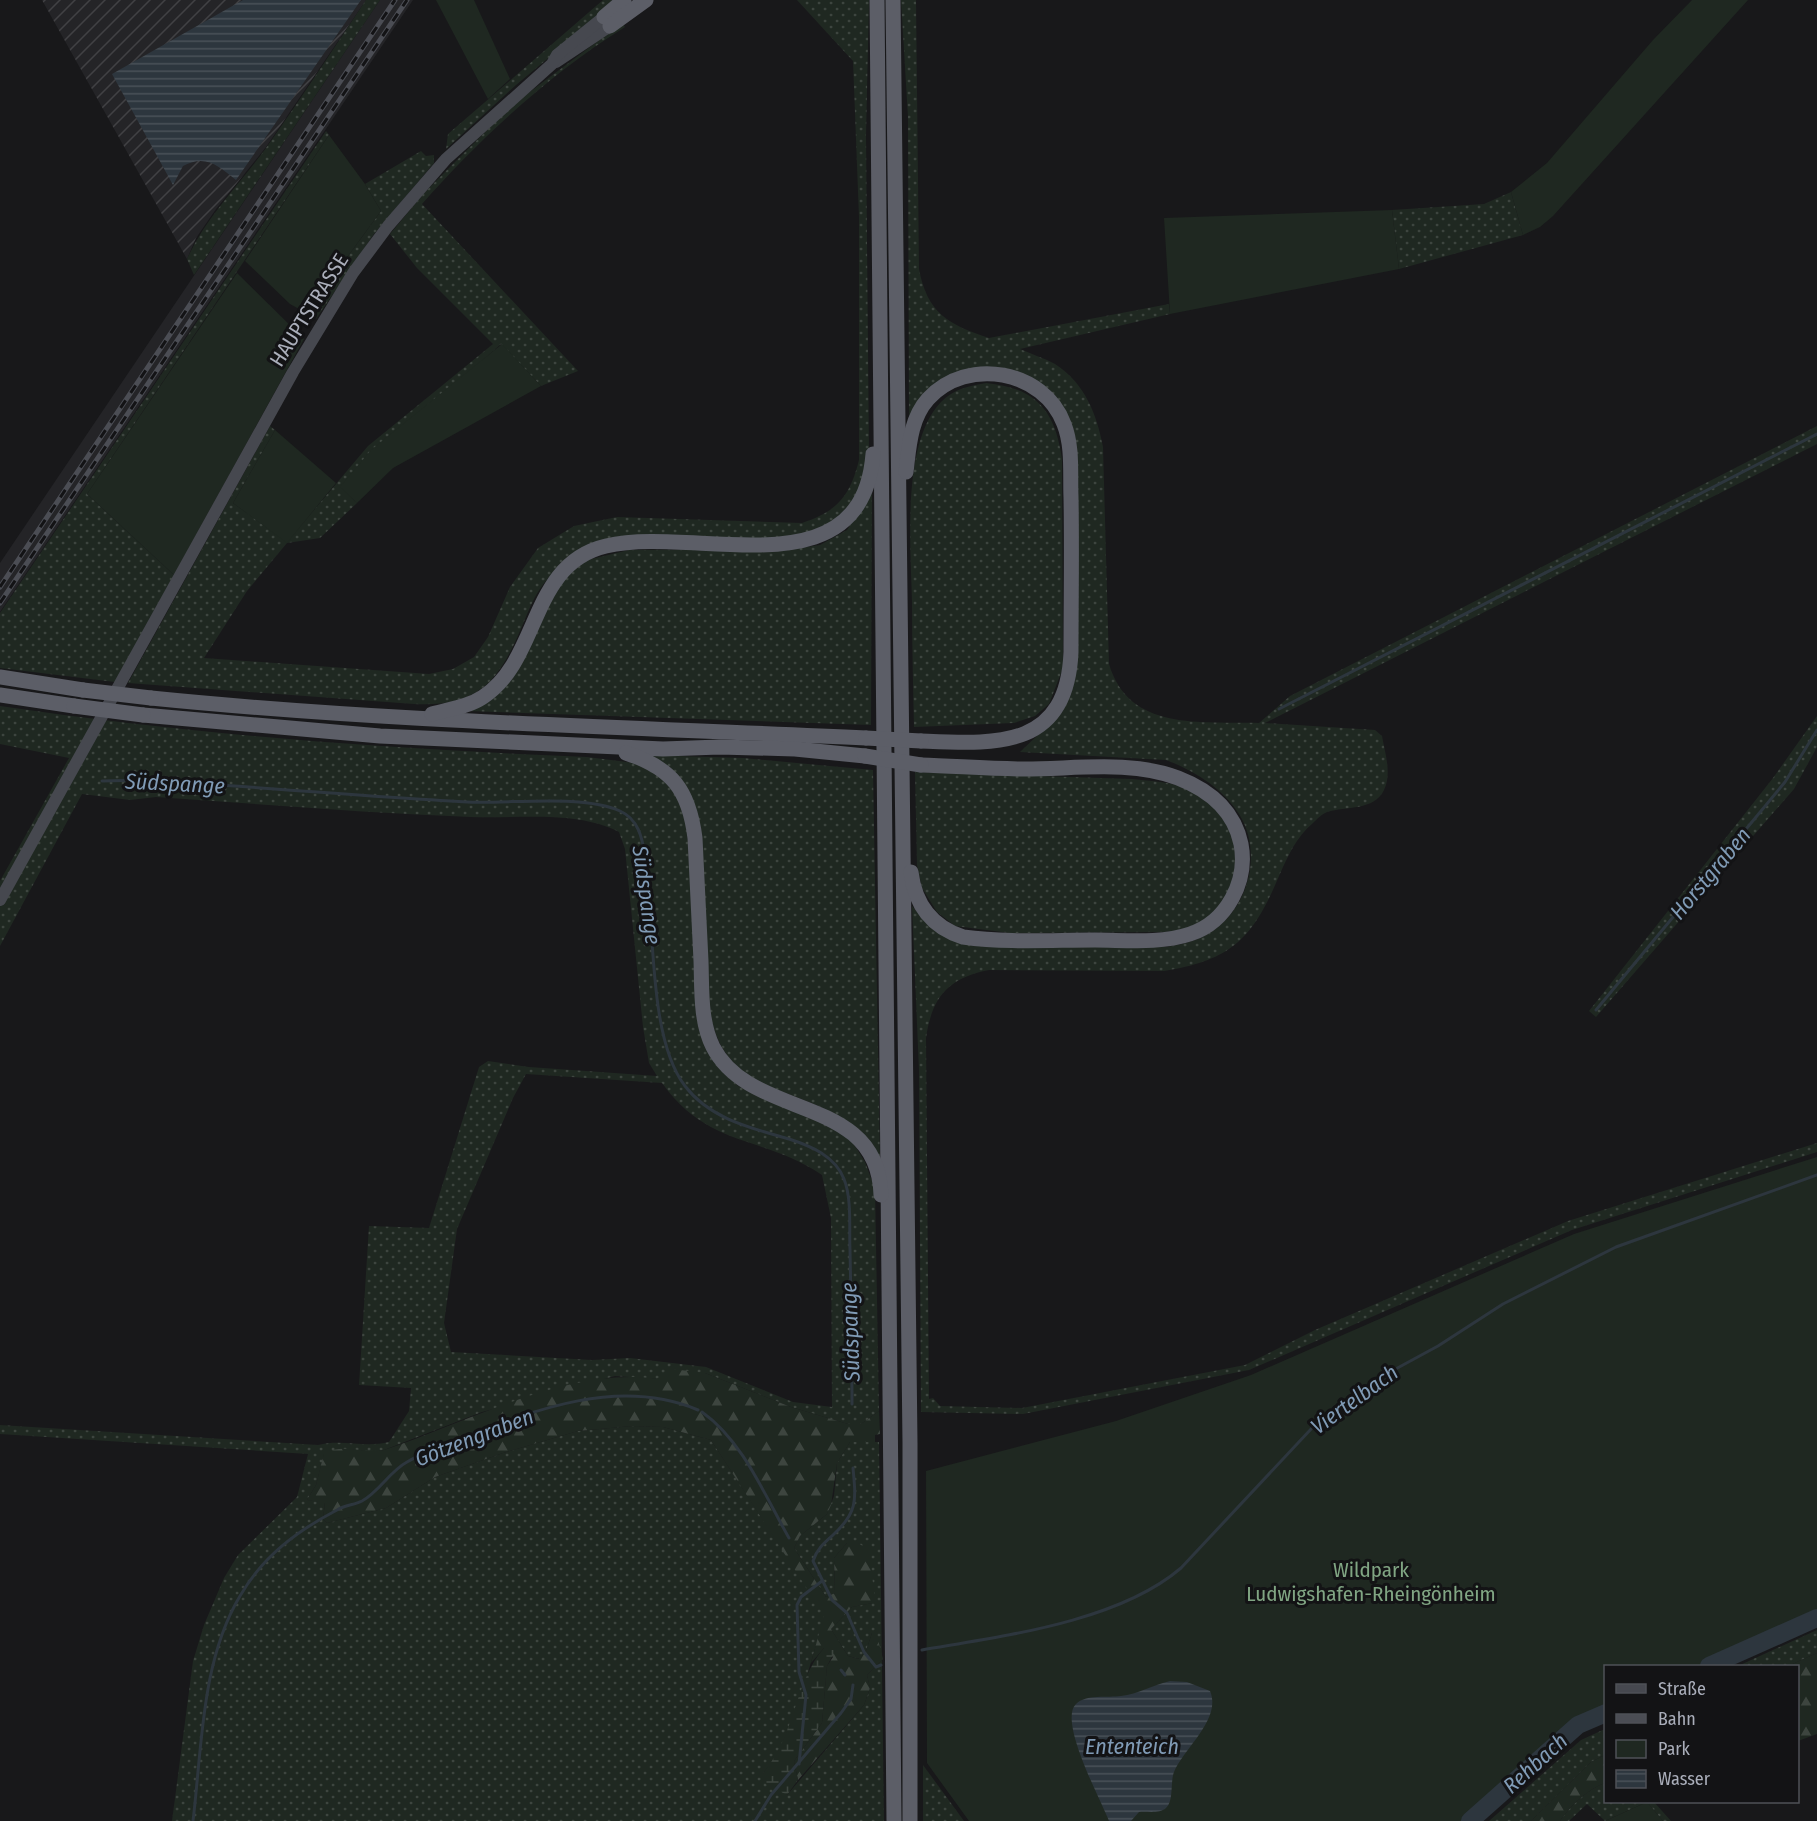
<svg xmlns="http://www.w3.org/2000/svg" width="1817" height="1821" font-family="'Fira Sans Condensed',sans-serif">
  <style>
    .built { fill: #242427 }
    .industrial { fill: url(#industrial-furrows) }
    .grass { fill: url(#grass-dots); fill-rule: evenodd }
    .forest { fill: url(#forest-firs) }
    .wetland { fill: url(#wetland-marsh) }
    .green { fill: #1f2821 }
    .water { fill: url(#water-rules) }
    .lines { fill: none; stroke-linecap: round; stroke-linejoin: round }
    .stream { stroke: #2d363e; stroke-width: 3 }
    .river { stroke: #2d363e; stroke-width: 18 }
    .secondary { stroke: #46484f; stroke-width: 12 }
    .trunk { stroke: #5c5e67; stroke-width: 15 }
    .rail-casing { stroke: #4b4d54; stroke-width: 5 }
    .rail { stroke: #131315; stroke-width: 3; stroke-dasharray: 9; stroke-linecap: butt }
    .trunk-bridge { stroke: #5c5e67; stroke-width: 15 }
    .labels { text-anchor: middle; stroke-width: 6; stroke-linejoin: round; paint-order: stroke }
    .street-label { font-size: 21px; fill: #aaaeba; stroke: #131315 }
    .park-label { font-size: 21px; fill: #80a583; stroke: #131315 }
    .water-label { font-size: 22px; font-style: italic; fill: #809bb6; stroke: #131315 }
  </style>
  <defs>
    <pattern id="industrial-furrows" width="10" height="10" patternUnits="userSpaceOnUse" patternTransform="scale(1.5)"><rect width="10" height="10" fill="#242427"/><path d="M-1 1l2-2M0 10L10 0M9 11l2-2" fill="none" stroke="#414144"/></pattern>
    <pattern id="grass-dots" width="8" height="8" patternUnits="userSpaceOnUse" patternTransform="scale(1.5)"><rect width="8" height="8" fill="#1f2821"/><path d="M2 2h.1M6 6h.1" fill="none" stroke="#3d453f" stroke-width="1.8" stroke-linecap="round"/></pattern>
    <pattern id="forest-firs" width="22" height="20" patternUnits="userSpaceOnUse" patternTransform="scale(1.5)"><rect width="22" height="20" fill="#1f2821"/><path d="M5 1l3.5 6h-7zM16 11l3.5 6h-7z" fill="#3d453f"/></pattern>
    <pattern id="wetland-marsh" width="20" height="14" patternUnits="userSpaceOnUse" patternTransform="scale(1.5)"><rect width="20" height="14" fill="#1f2821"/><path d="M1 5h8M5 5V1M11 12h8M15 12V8" fill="none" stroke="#3d453f"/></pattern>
    <pattern id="water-rules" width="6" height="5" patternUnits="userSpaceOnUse" patternTransform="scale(1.5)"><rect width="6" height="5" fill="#2d363e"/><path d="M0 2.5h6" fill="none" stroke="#495158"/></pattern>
  </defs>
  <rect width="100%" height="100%" fill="#18181a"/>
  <polygon class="built" points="380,0 413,0 0,612 0,563"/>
  <polygon class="industrial" points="42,0 366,0 266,147 216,209 196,238 187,259"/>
  <g class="grass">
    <path d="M366,0H380L194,275L187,259C206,217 239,185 266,148C301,99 333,49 366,0Z"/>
    <polygon points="603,0 618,0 516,85 446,149 448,134"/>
    <path d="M797,0H869L866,136L869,454L868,469L849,510L811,535L578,550C560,564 546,578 535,597C529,608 525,620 520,631C497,685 475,707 414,704L128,683L270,426L275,430L233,503L287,542L368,446L493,344L417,268L390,234L425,192L511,106L622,23L625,27C551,73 480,138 422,204L578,371L541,386L501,344L341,487L357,503L320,538L287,543L247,591L204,658L429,674L453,669L474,657L488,637L510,587L538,548L574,526L617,517L802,523C838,511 850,496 859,460V217L853,61Z"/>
    <path d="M901,0H916L919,269C927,313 949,325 989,338L1169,304L1170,314L1020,349C1031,354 1044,358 1055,364C1085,383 1097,415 1103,447L1109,664C1129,732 1201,721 1259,723L1290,696L1817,426V444L1265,723L1375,730L1382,736C1385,753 1392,774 1384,790C1374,811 1346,806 1327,812C1322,814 1317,819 1313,823C1296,837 1288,856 1279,876C1253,938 1232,960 1164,971L989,970C948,978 932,997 926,1038L929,1399L933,1398L940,1406L1022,1408L1245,1365L1315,1330L1568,1221L1817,1143V1152L1572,1230L1249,1370L1023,1414L921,1412L919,1070L912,906L932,928L1166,947C1185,944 1202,940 1218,927C1250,902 1262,850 1239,814C1224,789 1193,770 1166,760L1020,752L1060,714L1075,679L1074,445L1041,385L973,370L909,419L908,117Z"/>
    <polygon points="326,131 329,135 87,494 174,575 115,682 0,668 0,613"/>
    <polygon points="421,151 426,156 434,155 434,163 374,234 316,319 310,315 321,293 381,211 365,184"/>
    <polygon points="1511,192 1523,235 1399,269 1392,210 1484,204"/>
    <path d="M986,383C1036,388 1055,410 1062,459L1063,668L1049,704L1035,716L1014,723L914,727C913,685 912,644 912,602C911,549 901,443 941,402C954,389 968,386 986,383Z"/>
    <polygon points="872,493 871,725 467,711 481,704 558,583 587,560 629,550 792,549 820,545 847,530"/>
    <path d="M0,706C195,735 390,749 587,757L635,763L658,775L676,793L686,815L691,879L696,1016L713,1060L738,1086L826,1124L852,1141L865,1162L875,1189L879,1411L861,1424H848L791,1407L705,1373L657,1379L615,1376L482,1412L384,1450L374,1452L347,1449L324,1454L316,1485L307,1500L325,1502L323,1519L327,1523L386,1508L435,1477L503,1453L578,1431L632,1426L663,1427L711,1440L825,1615L801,1696L777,1757L763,1773L787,1795L864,1705L870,1688L867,1675L883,1659L872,1633L866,1651L860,1659L848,1656L831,1629L852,1607L872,1603L858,1543H847L834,1558L835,1593L826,1597L794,1548L800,1536L827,1514L834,1496L837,1463L850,1442H879L884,1821H172L193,1661L204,1625L224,1578L238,1555L297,1497L308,1454L0,1434V1425L318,1445C342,1439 365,1448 389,1442L409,1411L411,1388L359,1385L369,1226L429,1228L479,1067L488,1061L529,1067L657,1076L649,1063L643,1027L625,849L619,832C576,810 519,819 471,817C366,813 261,804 156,797L130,800L82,794L0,946V881L69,758L0,744ZM526,1074L662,1083C709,1149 764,1135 822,1175L831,1218L832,1407L793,1402L706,1367L630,1358L592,1360L451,1352L444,1323L457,1229L513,1098Z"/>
    <polygon points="1817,716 1817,747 1794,789 1596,1017 1589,1011 1773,778"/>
    <path d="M647,755L743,758L873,770L880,1162C869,1149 858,1129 844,1120C785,1082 723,1094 709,1007L697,820Z"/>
    <path d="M915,772L1132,779C1151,781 1173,782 1191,790C1244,813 1251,886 1205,920C1193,928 1179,930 1165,932L1010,933L955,926L937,912L922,888L917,865Z"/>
    <polygon points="1817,1630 1817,1653 1788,1666 1738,1666"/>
    <polygon points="1605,1729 1605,1755 1591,1762 1531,1821 1489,1821 1581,1740"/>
    <polygon points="923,1765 964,1821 923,1821"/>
    <path d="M1605,1783L1606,1802H1654L1671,1821H1663L1647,1802L1605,1821L1587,1804L1569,1821H1560C1570,1806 1588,1789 1605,1783Z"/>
  </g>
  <g class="forest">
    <path d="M672,1369L705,1373L791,1407L848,1424H861L879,1411L880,1434L875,1435V1442H850L837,1463L831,1505L827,1514L800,1536L794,1548L826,1597L835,1593L834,1558L847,1543H858L869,1550L875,1600L873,1603L852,1607L831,1629L848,1656L859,1659L866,1651L872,1633L876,1632L883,1659L867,1675L870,1688L864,1705L798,1780L794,1761L822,1723L827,1666L833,1657L824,1648L811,1663L824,1615L711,1440L663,1427L632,1426L578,1431L503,1453L435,1477L386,1508L327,1523L323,1519L325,1503L307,1500L316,1485L324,1453C344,1443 364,1454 384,1450C466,1423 570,1366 657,1379Z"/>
    <polygon points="1817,1653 1817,1734 1798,1741 1798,1666 1788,1666"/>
    <path d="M1605,1755V1783C1588,1789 1570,1806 1560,1821H1531L1591,1762Z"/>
  </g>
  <path class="wetland" d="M824,1648H831L835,1651L827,1666L822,1723L794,1761L798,1780L787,1795L766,1784L763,1773C796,1735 794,1682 824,1648Z"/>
  <g class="green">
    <polygon points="436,0 474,0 510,79 488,99"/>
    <polygon points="1692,0 1748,0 1553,216 1540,227 1523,235 1511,192 1547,163 1653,40"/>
    <polygon points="329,135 365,184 381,211 321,293 310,315 290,304 245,261"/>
    <polygon points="1392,210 1399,269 1170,314 1164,218"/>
    <polygon points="237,273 304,339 174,575 87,494"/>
    <polygon points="502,344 541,386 393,468 357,503 340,487 371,450"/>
    <polygon points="275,430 336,483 287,543 233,503"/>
    <polygon points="1817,1157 1817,1614 1698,1666 1606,1666 1605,1708 1576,1721 1461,1821 969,1821 927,1763 926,1471 1116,1421 1251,1375 1574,1234"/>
    <polygon points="1647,1802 1663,1821 1605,1821"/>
  </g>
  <g class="water">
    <path d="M243,0H361L236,180C218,166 206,154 183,166L173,185L112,74Z"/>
    <path d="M1170,1681L1187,1682L1210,1691C1222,1719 1184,1748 1174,1772C1170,1782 1174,1801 1166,1808C1159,1814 1148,1811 1139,1812L1131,1821H1109C1101,1800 1058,1721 1076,1704C1086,1694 1108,1698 1121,1696C1138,1694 1153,1685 1170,1681Z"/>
  </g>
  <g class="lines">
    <g class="stream">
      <polyline points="1279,709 1817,434"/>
      <path d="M102,781L148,780C254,787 361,796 467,802C510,804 583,794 620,811C638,819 642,837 645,855C655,918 647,1037 685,1086C710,1119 751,1128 789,1139C811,1146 835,1156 844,1179C852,1199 849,1229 850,1250C851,1301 852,1353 852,1404"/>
      <polyline points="1596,1010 1785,782 1817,730"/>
      <path d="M702,1412C743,1441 765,1496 789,1538"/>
      <path d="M853,1468C856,1500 858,1512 833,1535C824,1543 817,1549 813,1561L832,1600L847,1613L864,1652L876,1667L881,1665"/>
      <path d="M922,1650C1003,1636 1118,1622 1181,1568L1312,1428L1379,1378L1438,1346L1503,1304L1616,1247L1817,1175"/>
      <polyline points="841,1670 845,1675"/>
      <polyline points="799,1764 806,1695 799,1672 797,1605 801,1597 822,1581"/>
      <path d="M193,1821C202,1748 201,1661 240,1596C263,1556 297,1531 337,1510C345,1505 354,1505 362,1501C379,1492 390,1471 407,1462C423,1452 443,1447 461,1439C535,1409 620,1377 698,1410"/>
      <polyline points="755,1821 771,1795 841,1713 851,1699 853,1685"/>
    </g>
    <g class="river">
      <polyline points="1709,1666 1817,1618"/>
      <polyline points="1470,1821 1578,1725 1606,1713"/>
    </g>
    <g class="secondary">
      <polyline points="556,62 610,26"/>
      <polyline points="0,900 293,372 353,273 388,226 446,159 552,64 557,55 604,17"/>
    </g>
    <g class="trunk">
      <polyline points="877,0 894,1821"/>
      <polyline points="893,0 910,1443 910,1821"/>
      <polyline points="604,17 624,0"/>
      <polyline points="610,26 646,0"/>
      <path d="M906,472C909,448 910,419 928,399C967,356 1044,370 1064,424C1073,447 1070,473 1071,497C1072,548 1071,600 1071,652C1067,750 996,744 921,741"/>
      <polyline points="0,677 83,690"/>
      <polyline points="0,695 74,706"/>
      <path d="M151,698C389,722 627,727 866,738"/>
      <path d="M432,714C449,709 468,707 483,697C541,659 529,564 606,546C696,525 862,594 873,454"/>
      <polyline points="143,715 380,736 663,749 720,747 795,749 865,756"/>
      <path d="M626,753C672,768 689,790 695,838C697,879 699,920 701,961C702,989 700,1021 713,1047C751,1121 878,1093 881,1195"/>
      <path d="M911,872C915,905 932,927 963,937C1007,943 1051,940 1095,940C1125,940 1160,944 1190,934C1227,922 1248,881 1241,844C1234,810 1209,790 1178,778C1131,760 1075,769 1025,769C990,769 956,766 921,765"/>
    </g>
    <g class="rail-casing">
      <g id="rail">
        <polyline points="0,587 395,0"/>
        <polyline points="0,603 407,0"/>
      </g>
    </g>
    <use href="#rail" class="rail"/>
    <g class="trunk-bridge">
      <polyline points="83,690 151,698"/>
      <polyline points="74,706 143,715"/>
      <polyline points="866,738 921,741"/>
      <polyline points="865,756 921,765"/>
    </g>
  </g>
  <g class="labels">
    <g class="street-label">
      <text transform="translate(309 310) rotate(-58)" y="7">HAUPTSTRASSE</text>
    </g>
    <g class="park-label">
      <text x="1371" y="1577">Wildpark<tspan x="1371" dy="24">Ludwigshafen-Rheingönheim</tspan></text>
    </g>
    <g class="water-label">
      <text transform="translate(175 783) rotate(3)" y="8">Südspange</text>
      <text transform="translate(1710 873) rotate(-50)" y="8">Horstgraben</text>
      <text transform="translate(647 895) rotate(82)" y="8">Südspange</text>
      <text transform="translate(850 1332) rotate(-92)" y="8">Südspange</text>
      <text transform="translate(1354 1399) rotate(-36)" y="8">Viertelbach</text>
      <text transform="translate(474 1437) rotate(-21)" y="8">Götzengraben</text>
      <text x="1132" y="1754">Ententeich</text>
      <text transform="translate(1535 1763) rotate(-42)" y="8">Rehbach</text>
    </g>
  </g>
  <rect x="1604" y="1665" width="195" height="138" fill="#131315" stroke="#4f5157" stroke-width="1.5"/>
  <rect x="1616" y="1684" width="30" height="9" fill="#46484f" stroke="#4f5157" stroke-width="1.5"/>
  <text x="1658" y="1695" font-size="18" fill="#aaaeba">Straße</text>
  <rect x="1616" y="1714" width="30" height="9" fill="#4b4d54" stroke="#4f5157" stroke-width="1.5"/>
  <text x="1658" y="1725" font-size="18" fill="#aaaeba">Bahn</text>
  <rect x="1616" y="1740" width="30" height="18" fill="#1f2821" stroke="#4f5157" stroke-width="1.5"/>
  <text x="1658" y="1755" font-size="18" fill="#aaaeba">Park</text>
  <rect x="1616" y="1770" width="30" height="18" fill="url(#water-rules)" stroke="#4f5157" stroke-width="1.5"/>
  <text x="1658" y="1785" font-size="18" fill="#aaaeba">Wasser</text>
</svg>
